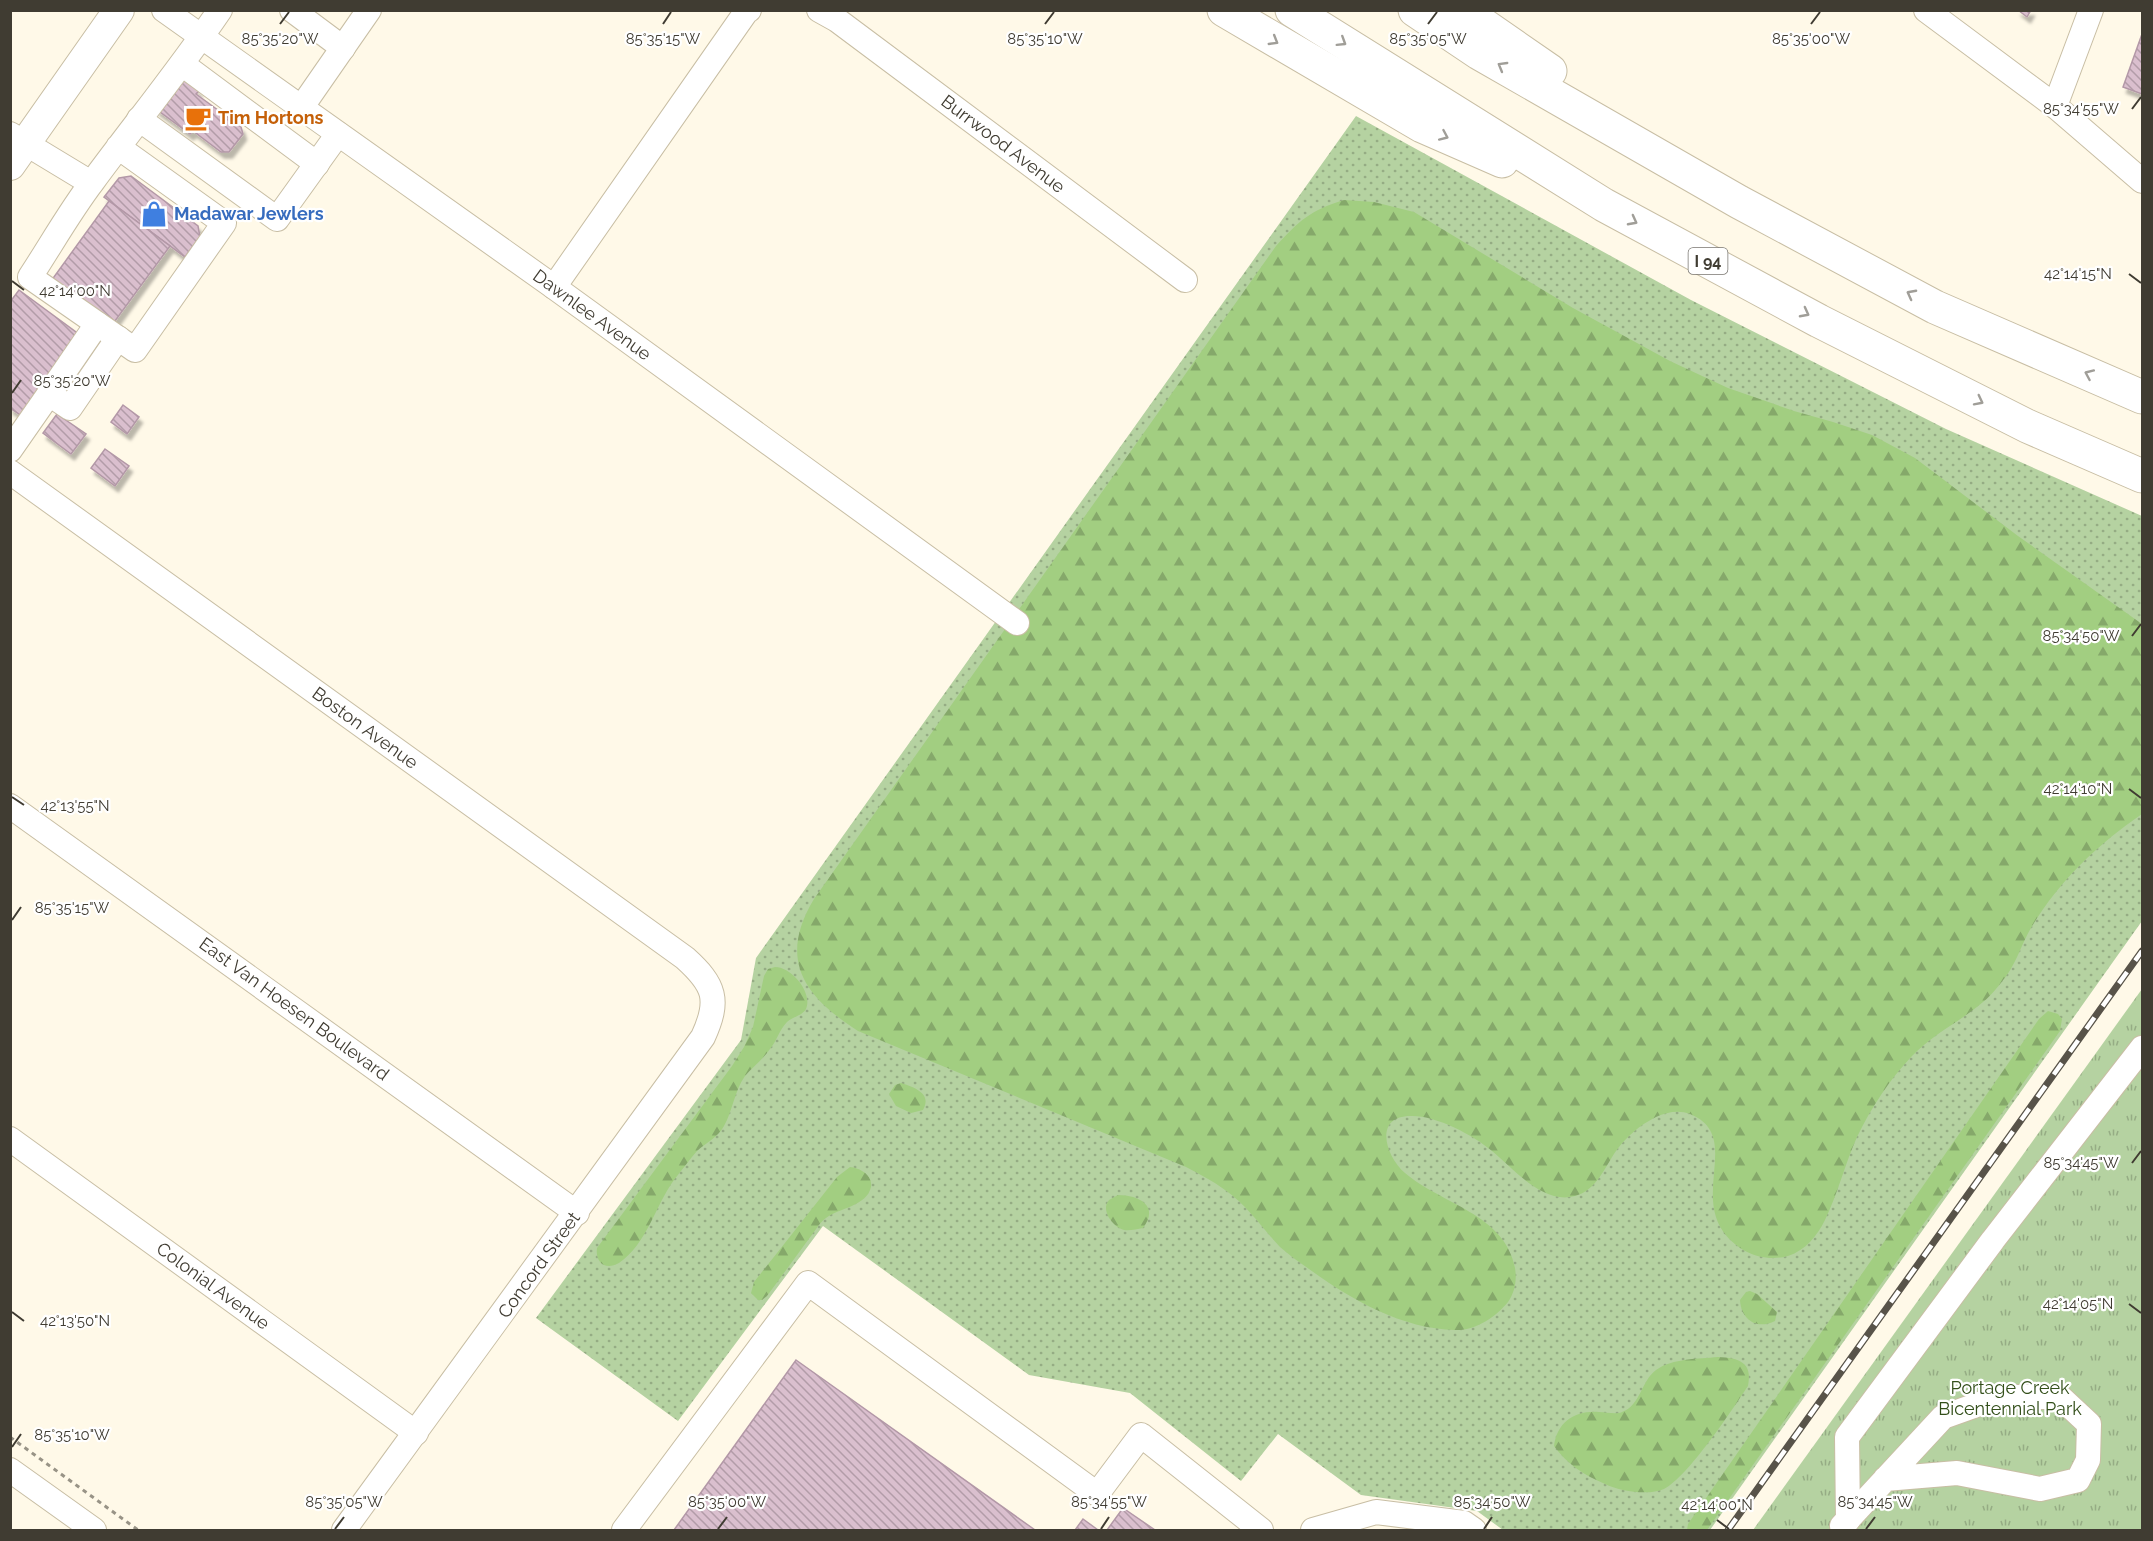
<svg xmlns="http://www.w3.org/2000/svg" width="2153" height="1541" font-family="Raleway,sans-serif">
  <style>
    .grass { fill: url(#grass-dots) }
    .forest { fill: url(#forest-firs) }
    .park { fill: url(#park-tufts) }
    .building { fill: url(#building-back-hatch); stroke: #b398a7; stroke-width: 1.5; filter: url(#shadow) }
    .lines { fill: none; stroke-linecap: round; stroke-linejoin: round }
    .minor-casing { stroke: #c8bea4; stroke-width: 26 }
    .major-casing { stroke: #c8bea4; stroke-width: 32 }
    .highway-casing { stroke: #c8bea4; stroke-width: 35 }
    .path { stroke: #989386; stroke-width: 3; stroke-dasharray: 4.5 4.5; stroke-linecap: butt }
    .minor { stroke: #fff; stroke-width: 24 }
    .major { stroke: #fff; stroke-width: 30 }
    .highway { stroke: #fff; stroke-width: 33 }
    .rail-casing { stroke: #585349; stroke-width: 7 }
    .rail { stroke: #fff; stroke-width: 4.5; stroke-dasharray: 14; stroke-linecap: butt }
    .oneway { stroke: #a09e98 }
    .ticks { fill: none; stroke: #403c32; stroke-width: 2 }
    .labels { text-anchor: middle; stroke-width: 4.5; stroke-linejoin: round; paint-order: stroke }
    .shield { fill: #fff; stroke: #797670; stroke-width: 1.5 }
    .shield-label { font-size: 16px; font-weight: bold; fill: #403c32 }
    .food-label { font-size: 18px; font-weight: bold; fill: #c56008; stroke: #fff; text-anchor: start }
    .street-label { font-size: 18px; fill: #403c32; stroke: #fff }
    .shop-label { font-size: 18px; font-weight: bold; fill: #366cbe; stroke: #fff; text-anchor: start }
    .park-label { font-size: 18px; fill: #334f1a; stroke: #fff }
    .ticks-label { font-size: 15px; text-anchor: middle; fill: #403c32; stroke: #fff; stroke-width: 4.5; stroke-linejoin: round; paint-order: stroke }
  </style>
  <defs>
    <pattern id="grass-dots" width="8" height="8" patternUnits="userSpaceOnUse" patternTransform="scale(1.5)"><rect width="8" height="8" fill="#b5d2a1"/><path d="M2 2h.1M6 6h.1" fill="none" stroke="#95ac84" stroke-width="1.8" stroke-linecap="round"/></pattern>
    <pattern id="forest-firs" width="22" height="20" patternUnits="userSpaceOnUse" patternTransform="scale(1.5)"><rect width="22" height="20" fill="#a2ce81"/><path d="M5 1l3.5 6h-7zM16 11l3.5 6h-7z" fill="#85a86a"/></pattern>
    <pattern id="park-tufts" width="24" height="20" patternUnits="userSpaceOnUse" patternTransform="scale(1.5)"><rect width="24" height="20" fill="#b5d2a1"/><path d="M3 7l-1-3M5 7V3M7 7l1-3M15 17l-1-3M17 17v-4M19 17l1-3" fill="none" stroke="#95ac84"/></pattern>
    <pattern id="building-back-hatch" width="6" height="6" patternUnits="userSpaceOnUse" patternTransform="scale(1.5)"><rect width="6" height="6" fill="#dabfce"/><path d="M-1 5l2 2M0 0l6 6M5-1l2 2" fill="none" stroke="#b29ca8"/></pattern>
    <filter id="shadow"><feDropShadow dx="3.5" dy="6" stdDeviation="1.5" flood-color="#0004"/></filter>
  </defs>
  <rect width="100%" height="100%" fill="#fff9e8"/>
  <polygon class="grass" points="1356,116 1691,300 1946,429 2142,516 2142,921 1710,1530 1503,1530 1477,1511 1361,1495 1278,1434 1241,1481 1130,1393 1029,1375 823,1226 678,1421 536,1318 741,1040 756,958"/>
  <g class="forest">
    <path d="M1344,200L1374,202L1414,212L1573,308L1670,361L1728,388L1794,411L1833,422L1872,435L1915,458L2018,536L2142,624V814C2098,844 2059,881 2031,928C2022,943 2017,961 2007,975C2000,984 1992,995 1983,1002C1961,1021 1933,1034 1912,1056C1890,1079 1871,1108 1857,1137C1845,1164 1838,1193 1825,1220C1817,1236 1806,1250 1788,1256C1774,1260 1758,1258 1745,1251C1676,1210 1749,1138 1690,1114C1679,1110 1667,1112 1656,1117C1640,1125 1627,1136 1616,1151C1605,1167 1596,1191 1575,1196C1543,1205 1514,1169 1492,1151C1473,1135 1437,1116 1412,1116C1373,1115 1385,1156 1405,1173C1441,1204 1505,1214 1515,1268C1517,1280 1515,1292 1508,1302C1496,1317 1475,1331 1455,1330C1402,1329 1350,1299 1309,1269C1299,1262 1289,1255 1280,1247C1262,1228 1247,1205 1225,1190C1213,1181 1199,1174 1186,1167L858,1031C805,997 777,960 814,899L1276,246C1300,220 1309,211 1344,200Z"/>
    <path d="M775,967C792,967 813,993 806,1009C802,1016 792,1017 787,1022C779,1030 777,1041 770,1049C763,1059 753,1067 745,1076C734,1092 733,1110 724,1126C718,1137 706,1143 697,1151C689,1160 682,1170 674,1180C655,1206 647,1244 619,1263C605,1271 595,1262 597,1248L732,1066L744,1047L753,1027L764,976L768,969Z"/>
    <polygon points="2048,1011 2058,1014 2062,1019 2060,1031 1707,1530 1687,1530 1688,1524 2039,1019"/>
    <path d="M901,1083C913,1087 933,1093 923,1110L911,1113L896,1106L889,1094L895,1085Z"/>
    <path d="M850,1167C860,1168 873,1175 871,1187C867,1206 839,1208 826,1218C819,1223 814,1233 808,1240C795,1258 781,1277 767,1296L762,1300H758L751,1293L754,1282L837,1177Z"/>
    <path d="M1118,1195C1139,1195 1160,1206 1143,1228C1137,1229 1130,1231 1124,1230C1113,1227 1100,1210 1109,1200C1112,1198 1115,1197 1118,1195Z"/>
    <path d="M1750,1291L1757,1294L1777,1312L1775,1321C1757,1330 1741,1320 1740,1300L1746,1292Z"/>
    <path d="M1718,1357C1739,1358 1753,1362 1748,1386C1732,1410 1688,1477 1664,1489C1649,1496 1619,1491 1605,1484C1584,1475 1568,1465 1554,1446C1557,1422 1575,1410 1599,1412C1607,1412 1615,1415 1622,1412C1641,1405 1641,1381 1656,1370C1673,1358 1698,1359 1718,1357Z"/>
  </g>
  <polygon class="park" points="2142,989 2142,1530 1753,1530"/>
  <g class="building">
    <polygon points="2018,10 2031,10 2027,17"/>
    <polygon points="2142,34 2142,94 2123,87"/>
    <polygon points="179,77 199,91 196,94 241,127 243,134 229,152 221,152 193,131 190,134 156,109"/>
    <polygon points="131,176 198,226 200,237 185,257 104,197 119,178"/>
    <polygon points="109,201 170,246 112,325 51,281"/>
    <polygon points="19,290 80,335 22,416 10,408 10,302"/>
    <polygon points="123,405 139,417 127,434 111,422"/>
    <polygon points="57,414 86,434 71,454 43,433"/>
    <polygon points="105,449 129,466 115,486 91,468"/>
    <polygon points="796,1360 1035,1530 674,1530"/>
    <polygon points="1123,1508 1155,1530 1107,1530"/>
    <polygon points="1083,1519 1098,1530 1075,1530"/>
  </g>
  <g class="lines">
    <g class="minor-casing">
      <g id="minor">
        <polyline points="164,10 554,287 1017,623"/>
        <polyline points="292,10 343,48"/>
        <polyline points="819,10 837,20 1185,280"/>
        <polyline points="1926,10 2055,106 2142,181"/>
        <polyline points="182,64 317,164"/>
        <polyline points="2055,106 2091,10"/>
        <polyline points="301,108 369,10"/>
        <polyline points="139,119 277,219 338,134"/>
        <polyline points="10,134 91,183"/>
        <path d="M118,147L224,223L135,350L30,277C51,245 70,211 93,181C135,124 180,69 220,10"/>
        <polyline points="554,287 746,12 749,10"/>
        <polyline points="49,394 97,324"/>
        <polyline points="10,450 49,394 70,408 118,338"/>
        <path d="M10,472L685,958C715,985 720,1000 703,1037L344,1530"/>
        <polyline points="10,806 577,1213"/>
        <polyline points="10,1139 416,1433"/>
        <polyline points="10,1470 94,1530"/>
        <polyline points="1848,1520 1847,1437 1993,1240 2142,1048"/>
        <polyline points="1842,1526 1943,1417 1999,1397 2060,1397 2089,1424 2088,1460 2078,1480 2040,1489 1957,1473 1885,1479"/>
        <polyline points="624,1530 808,1283 1097,1494 1141,1435 1261,1530"/>
        <polyline points="1313,1530 1376,1512 1464,1523 1474,1530"/>
      </g>
    </g>
    <g class="major-casing">
      <polyline id="major" points="10,165 119,10"/>
    </g>
    <g class="highway-casing">
      <g id="highway">
        <polyline points="1224,10 1422,126 1502,161"/>
        <polyline points="1292,10 1604,205 1819,321 2027,426 2142,476"/>
        <polyline points="1415,10 1479,53 1739,202 1935,307 2142,397"/>
        <polyline points="1462,10 1550,71"/>
      </g>
    </g>
    <polyline class="path" points="10,1437 138,1530"/>
    <use href="#minor" class="minor"/>
    <use href="#major" class="major"/>
    <use href="#highway" class="highway"/>
    <g class="rail-casing">
      <polyline id="rail" points="1728,1530 2142,951"/>
    </g>
    <use href="#rail" class="rail"/>
  </g>
  <defs><path id="oneway-chevron" d="M-2-3.5L2.5 0L-2 3.5" fill="none" stroke-width="1.6" stroke-linecap="round" stroke-linejoin="round" transform="scale(1.5)"/></defs>
  <g class="oneway">
    <use href="#oneway-chevron" transform="translate(1274 41) rotate(31)"/>
    <use href="#oneway-chevron" transform="translate(1342 42) rotate(32)"/>
    <use href="#oneway-chevron" transform="translate(1502 66) rotate(-150)"/>
    <use href="#oneway-chevron" transform="translate(1444 136) rotate(24)"/>
    <use href="#oneway-chevron" transform="translate(1633 221) rotate(28)"/>
    <use href="#oneway-chevron" transform="translate(1911 294) rotate(-152)"/>
    <use href="#oneway-chevron" transform="translate(1805 313) rotate(28)"/>
    <use href="#oneway-chevron" transform="translate(2089 374) rotate(-156)"/>
    <use href="#oneway-chevron" transform="translate(1979 401) rotate(27)"/>
  </g>
  <path class="ticks" d="M280,24L289,12M663,24L671,12M1045,24L1054,12M1428,24L1437,12M1811,24L1820,12M2132,109L2141,97M2129,274L2141,283M12,281L24,290M12,393L21,380M2132,636L2141,624M2129,789L2141,798M12,797L24,805M12,920L21,907M2132,1163L2141,1151M2129,1304L2141,1313M12,1312L24,1321M12,1447L21,1434M1717,1520L1729,1529M335,1529L344,1517M718,1529L727,1517M1101,1529L1109,1517M1484,1529L1492,1517M1866,1529L1875,1517"/>
  <defs>
    <g id="cafe-bare" transform="scale(2.07)"><path d="M-5.5-4.5H6V0H3Q3 3.5 0 3.5H-2.5Q-5.5 3.5-5.5 0ZM3-3.2v2h1.7v-2ZM-6 4.5H4V6H-6Z" fill="#e8710a" stroke="#fff" stroke-width="2.5" paint-order="stroke"/></g>
    <g id="shop-bare" transform="scale(2.07)"><path d="M-5-2.5h2.3a2.7 3.5 0 0 1 5.4 0H5L5.5 6h-11ZM-1.5-2.5h3a1.5 2.3 0 0 0-3 0Z" fill="#3f7fe0" stroke="#fff" stroke-width="2.5" paint-order="stroke"/></g>
  </defs>
  <g fill-rule="evenodd">
    <use href="#cafe-bare" x="198" y="118"/>
    <use href="#shop-bare" x="154" y="214"/>
  </g>
  <g class="labels">
    <rect class="shield" x="1688.5" y="248" width="39" height="26" rx="4.5"/>
    <g class="shield-label">
      <text x="1708" y="267">I 94</text>
    </g>
    <g class="food-label">
      <text x="218" y="124">Tim Hortons</text>
    </g>
    <g class="street-label">
      <text transform="translate(1003 144) rotate(37)" y="6">Burrwood Avenue</text>
      <text transform="translate(592 315) rotate(36)" y="6">Dawnlee Avenue</text>
      <text transform="translate(365 728) rotate(36)" y="6">Boston Avenue</text>
      <text transform="translate(294 1009) rotate(36)" y="6">East Van Hoesen Boulevard</text>
      <text transform="translate(539 1265) rotate(-54)" y="6">Concord Street</text>
      <text transform="translate(213 1286) rotate(36)" y="6">Colonial Avenue</text>
    </g>
    <g class="shop-label">
      <text x="174" y="220">Madawar Jewlers</text>
    </g>
    <g class="park-label">
      <text x="2010" y="1394">Portage Creek<tspan x="2010" dy="21">Bicentennial Park</tspan></text>
    </g>
  </g>
  <g class="ticks-label">
    <text x="280" y="44">85°35'20"W</text>
    <text x="663" y="44">85°35'15"W</text>
    <text x="1045" y="44">85°35'10"W</text>
    <text x="1428" y="44">85°35'05"W</text>
    <text x="1811" y="44">85°35'00"W</text>
    <text x="2081" y="114">85°34'55"W</text>
    <text x="2078" y="279">42°14'15"N</text>
    <text x="75" y="296">42°14'00"N</text>
    <text x="72" y="386">85°35'20"W</text>
    <text x="2081" y="641">85°34'50"W</text>
    <text x="2078" y="794">42°14'10"N</text>
    <text x="75" y="811">42°13'55"N</text>
    <text x="72" y="913">85°35'15"W</text>
    <text x="2081" y="1168">85°34'45"W</text>
    <text x="2078" y="1309">42°14'05"N</text>
    <text x="75" y="1326">42°13'50"N</text>
    <text x="72" y="1440">85°35'10"W</text>
    <text x="344" y="1507">85°35'05"W</text>
    <text x="727" y="1507">85°35'00"W</text>
    <text x="1109" y="1507">85°34'55"W</text>
    <text x="1492" y="1507">85°34'50"W</text>
    <text x="1875" y="1507">85°34'45"W</text>
    <text x="1717" y="1510">42°14'00"N</text>
  </g>
  <rect width="2153" height="1541" fill="none" stroke="#403c32" stroke-width="24"/>
</svg>
